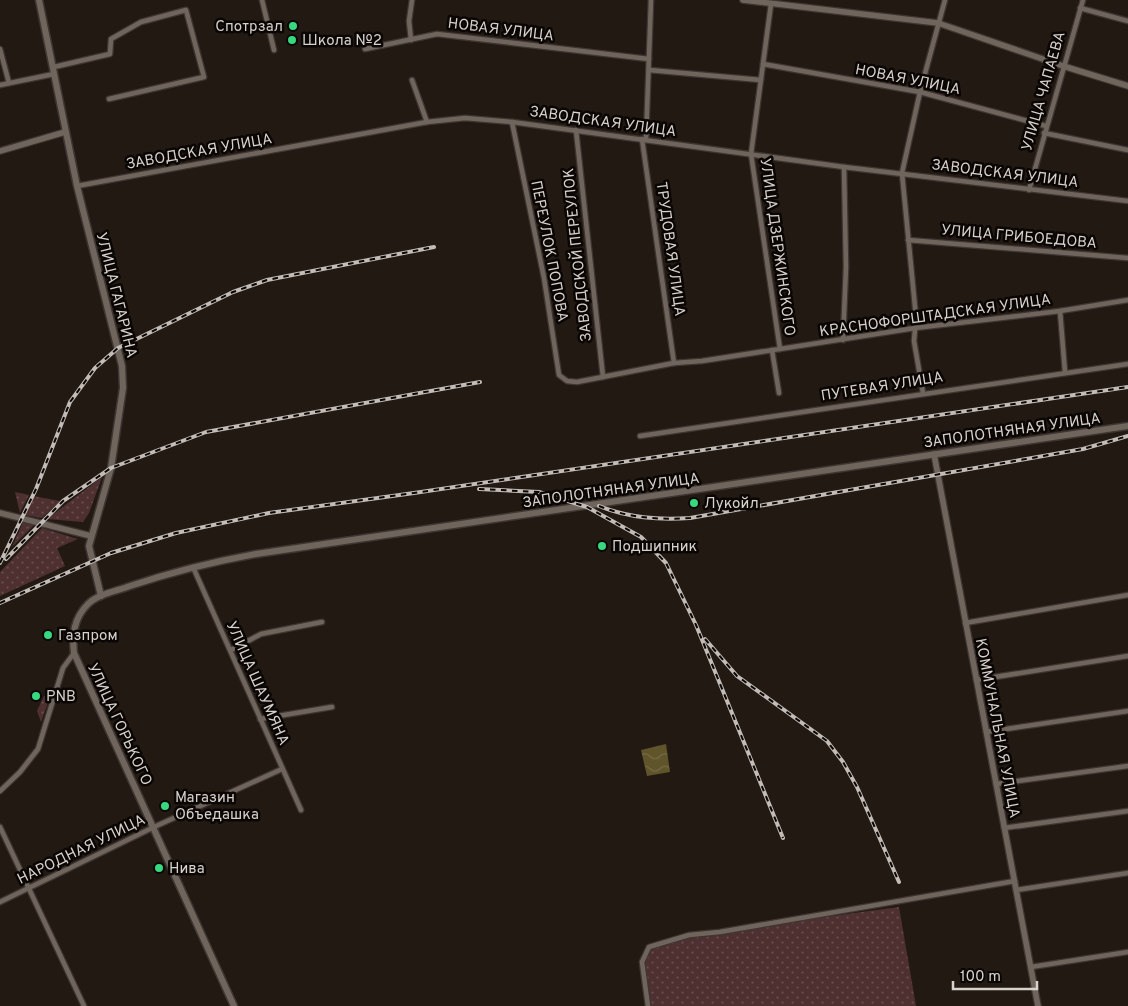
<svg xmlns="http://www.w3.org/2000/svg" width="1128" height="1006" font-family="Overpass,sans-serif">
  <style>
    .grass { fill: url(#grass-dots) }
    .water { fill: url(#water-waves) }
    .lines { fill: none; stroke-linecap: round; stroke-linejoin: round }
    .minor-casing { stroke: #3d3632; stroke-width: 7 }
    .tertiary-casing { stroke: #3d3632; stroke-width: 8 }
    .secondary-casing { stroke: #3d3632; stroke-width: 9 }
    .minor { stroke: #70655d; stroke-width: 4.5 }
    .tertiary { stroke: #70655d; stroke-width: 5.5 }
    .secondary { stroke: #70655d; stroke-width: 6 }
    .rail-casing { stroke: #c2bbb6; stroke-width: 4 }
    .rail { stroke: #090604; stroke-width: 2; stroke-dasharray: 5.5; stroke-linecap: butt }
    .poi-dot { fill: #38d880; stroke: #090604; stroke-width: 2 }
    .labels { text-anchor: middle; stroke-width: 5; stroke-linejoin: round; paint-order: stroke }
    .poi-label { font-size: 15px; fill: #d7d1cc; stroke: #090604; text-anchor: start }
    .street-label { font-size: 15px; fill: #d7d1cc; stroke: #090604 }
  </style>
  <defs>
    <pattern id="grass-dots" width="8" height="8" patternUnits="userSpaceOnUse" patternTransform="scale(1.25)"><rect width="8" height="8" fill="#4f3031"/><path d="M2 2h.1M6 6h.1" fill="none" stroke="#684d4e" stroke-width="1.8" stroke-linecap="round"/></pattern>
    <pattern id="water-waves" width="16" height="10" patternUnits="userSpaceOnUse" patternTransform="scale(1.25)"><rect width="16" height="10" fill="#5f542a"/><path d="M0 5q4-4 8 0t8 0" fill="none" stroke="#756c48"/></pattern>
  </defs>
  <rect width="100%" height="100%" fill="#231913"/>
  <g class="grass">
    <polygon points="102,477 89,513 83,522 47,519"/>
    <polygon points="15,492 29,495 20,513"/>
    <polygon points="33,496 60,501 42,518 25,515"/>
    <polygon points="23,522 34,525 12,547"/>
    <polygon points="42,528 78,539 57,548 65,566 0,596 0,572"/>
    <polygon points="48,695 50,697 41,722 37,711 44,696"/>
    <polygon points="899,907 916,1006 649,1006 642,962 649,947 689,935"/>
  </g>
  <polygon class="water" points="666,744 670,772 647,776 641,750"/>
  <g class="lines">
    <g class="minor-casing">
      <g id="minor">
        <polyline points="262,0 274,50"/>
        <polyline points="771,4 751,154 780,349"/>
        <polyline points="1080,8 1128,21"/>
        <polyline points="411,40 409,21 412,0"/>
        <polyline points="0,49 9,83"/>
        <polyline points="365,49 437,34 649,59"/>
        <polyline points="763,64 920,92 1046,126"/>
        <polyline points="54,67 110,54 111,39 141,22 186,10 204,77 109,99"/>
        <polyline points="649,70 761,80"/>
        <polyline points="412,80 427,122"/>
        <polyline points="0,85 54,74"/>
        <polyline points="512,122 544,278 559,375 567,381 577,382 674,363 702,361 915,328 1060,311 1128,300"/>
        <polyline points="576,130 603,377"/>
        <polyline points="1044,133 1128,150"/>
        <polyline points="642,139 674,363"/>
        <polyline points="646,139 651,0"/>
        <polyline points="77,186 427,122 465,118 512,122 844,167 1128,201"/>
        <polyline points="1029,190 1083,0"/>
        <polyline points="908,240 1128,258"/>
        <polyline points="1060,311 1065,372"/>
        <polyline points="843,340 846,267 844,167"/>
        <polyline points="772,350 779,393"/>
        <polyline points="923,393 914,341 916,317 902,173 920,92 945,0"/>
        <polyline points="640,436 1128,364"/>
        <polyline points="193,567 301,810"/>
        <polyline points="965,623 1128,595"/>
        <polyline points="231,650 261,634 322,622"/>
        <polyline points="976,680 1128,656"/>
        <polyline points="260,719 332,707"/>
        <polyline points="986,732 1128,711"/>
        <polyline points="996,784 1128,766"/>
        <polyline points="0,791 20,772 38,749 63,668 74,653"/>
        <polyline points="0,827 84,1006"/>
        <polyline points="1004,828 1128,811"/>
        <polyline points="1016,890 1128,873"/>
        <polyline points="0,902 154,827 282,769"/>
        <polyline points="1031,967 1128,952"/>
        <polyline points="648,1006 642,962 649,947 689,935 720,932 1015,881"/>
      </g>
    </g>
    <g class="tertiary-casing">
      <g id="tertiary">
        <polyline points="743,0 938,23 1063,66 1128,86"/>
        <polyline points="0,151 65,132"/>
        <polyline points="934,454 1038,1006"/>
        <polyline points="0,513 91,536"/>
      </g>
    </g>
    <g class="secondary-casing">
      <g id="secondary">
        <polyline points="39,0 77,186 122,366 123,388 111,468 89,546 101,596"/>
        <path d="M234,1006L74,653C72,634 74,618 88,604C98,594 117,591 130,586C172,572 212,562 256,554L1128,426"/>
      </g>
    </g>
    <use href="#minor" class="minor"/>
    <use href="#tertiary" class="tertiary"/>
    <use href="#secondary" class="secondary"/>
    <g class="rail-casing">
      <g id="rail">
        <polyline points="479,489 539,492 587,507 641,537 666,563 696,625 783,838"/>
        <path d="M599,506C629,518 658,520 690,518L1083,449L1128,436"/>
        <polyline points="6,559 63,501 111,468 206,432 480,382"/>
        <polyline points="0,563 36,489 70,402 95,368 118,348 233,292 267,280 434,247"/>
        <polyline points="0,603 111,553 176,533 269,513 414,493 1128,387"/>
        <polyline points="705,639 737,676 827,741 843,762 857,787 899,882"/>
      </g>
    </g>
    <use href="#rail" class="rail"/>
  </g>
  <g class="poi-dot">
    <circle cx="293" cy="26" r="5"/>
    <circle cx="292" cy="40" r="5"/>
    <circle cx="694" cy="503" r="5"/>
    <circle cx="602" cy="546" r="5"/>
    <circle cx="48" cy="635" r="5"/>
    <circle cx="36" cy="696" r="5"/>
    <circle cx="165" cy="806" r="5"/>
    <circle cx="159" cy="868" r="5"/>
  </g>
  <g class="labels">
    <g class="poi-label">
      <text x="283" y="31" text-anchor="end">Спотрзал</text>
      <text x="302" y="45">Школа №2</text>
      <text x="704" y="508">Лукойл</text>
      <text x="612" y="551">Подшипник</text>
      <text x="58" y="640">Газпром</text>
      <text x="46" y="701">PNB</text>
      <text x="175" y="802">Магазин<tspan x="175" dy="17">Объедашка</tspan></text>
      <text x="169" y="873">Нива</text>
    </g>
    <g class="street-label">
      <text transform="translate(501 29) rotate(7)" y="5">НОВАЯ УЛИЦА</text>
      <text transform="translate(908 79) rotate(11)" y="5">НОВАЯ УЛИЦА</text>
      <text transform="translate(1043 91) rotate(-74)" y="5">УЛИЦА ЧАПАЕВА</text>
      <text transform="translate(603 121) rotate(8)" y="5">ЗАВОДСКАЯ УЛИЦА</text>
      <text transform="translate(199 151) rotate(-10)" y="5">ЗАВОДСКАЯ УЛИЦА</text>
      <text transform="translate(1005 173) rotate(7)" y="5">ЗАВОДСКАЯ УЛИЦА</text>
      <text transform="translate(1019 236) rotate(5)" y="5">УЛИЦА ГРИБОЕДОВА</text>
      <text transform="translate(778 247) rotate(82)" y="5">УЛИЦА ДЗЕРЖИНСКОГО</text>
      <text transform="translate(671 249) rotate(82)" y="5">ТРУДОВАЯ УЛИЦА</text>
      <text transform="translate(550 251) rotate(79)" y="5">ПЕРЕУЛОК ПОПОВА</text>
      <text transform="translate(577 255) rotate(-96)" y="5">ЗАВОДСКОЙ ПЕРЕУЛОК</text>
      <text transform="translate(117 295) rotate(76)" y="5">УЛИЦА ГАГАРИНА</text>
      <text transform="translate(935 315) rotate(-8)" y="5">КРАСНОФОРШТАДСКАЯ УЛИЦА</text>
      <text transform="translate(882 386) rotate(-9)" y="5">ПУТЕВАЯ УЛИЦА</text>
      <text transform="translate(1012 430) rotate(-8)" y="5">ЗАПОЛОТНЯНАЯ УЛИЦА</text>
      <text transform="translate(611 490) rotate(-8)" y="5">ЗАПОЛОТНЯНАЯ УЛИЦА</text>
      <text transform="translate(258 683) rotate(66)" y="5">УЛИЦА ШАУМЯНА</text>
      <text transform="translate(120 724) rotate(65)" y="5">УЛИЦА ГОРЬКОГО</text>
      <text transform="translate(998 728) rotate(79)" y="5">КОММУНАЛЬНАЯ УЛИЦА</text>
      <text transform="translate(81 849) rotate(-26)" y="5">НАРОДНАЯ УЛИЦА</text>
    </g>
  </g>
  <path d="M953 981v8h84v-8" fill="none" stroke="#d7d1cc" stroke-width="2.5"/>
  <text x="960" y="981" font-size="15" fill="#d7d1cc" stroke="#090604" stroke-width="4" paint-order="stroke">100 m</text>
</svg>
